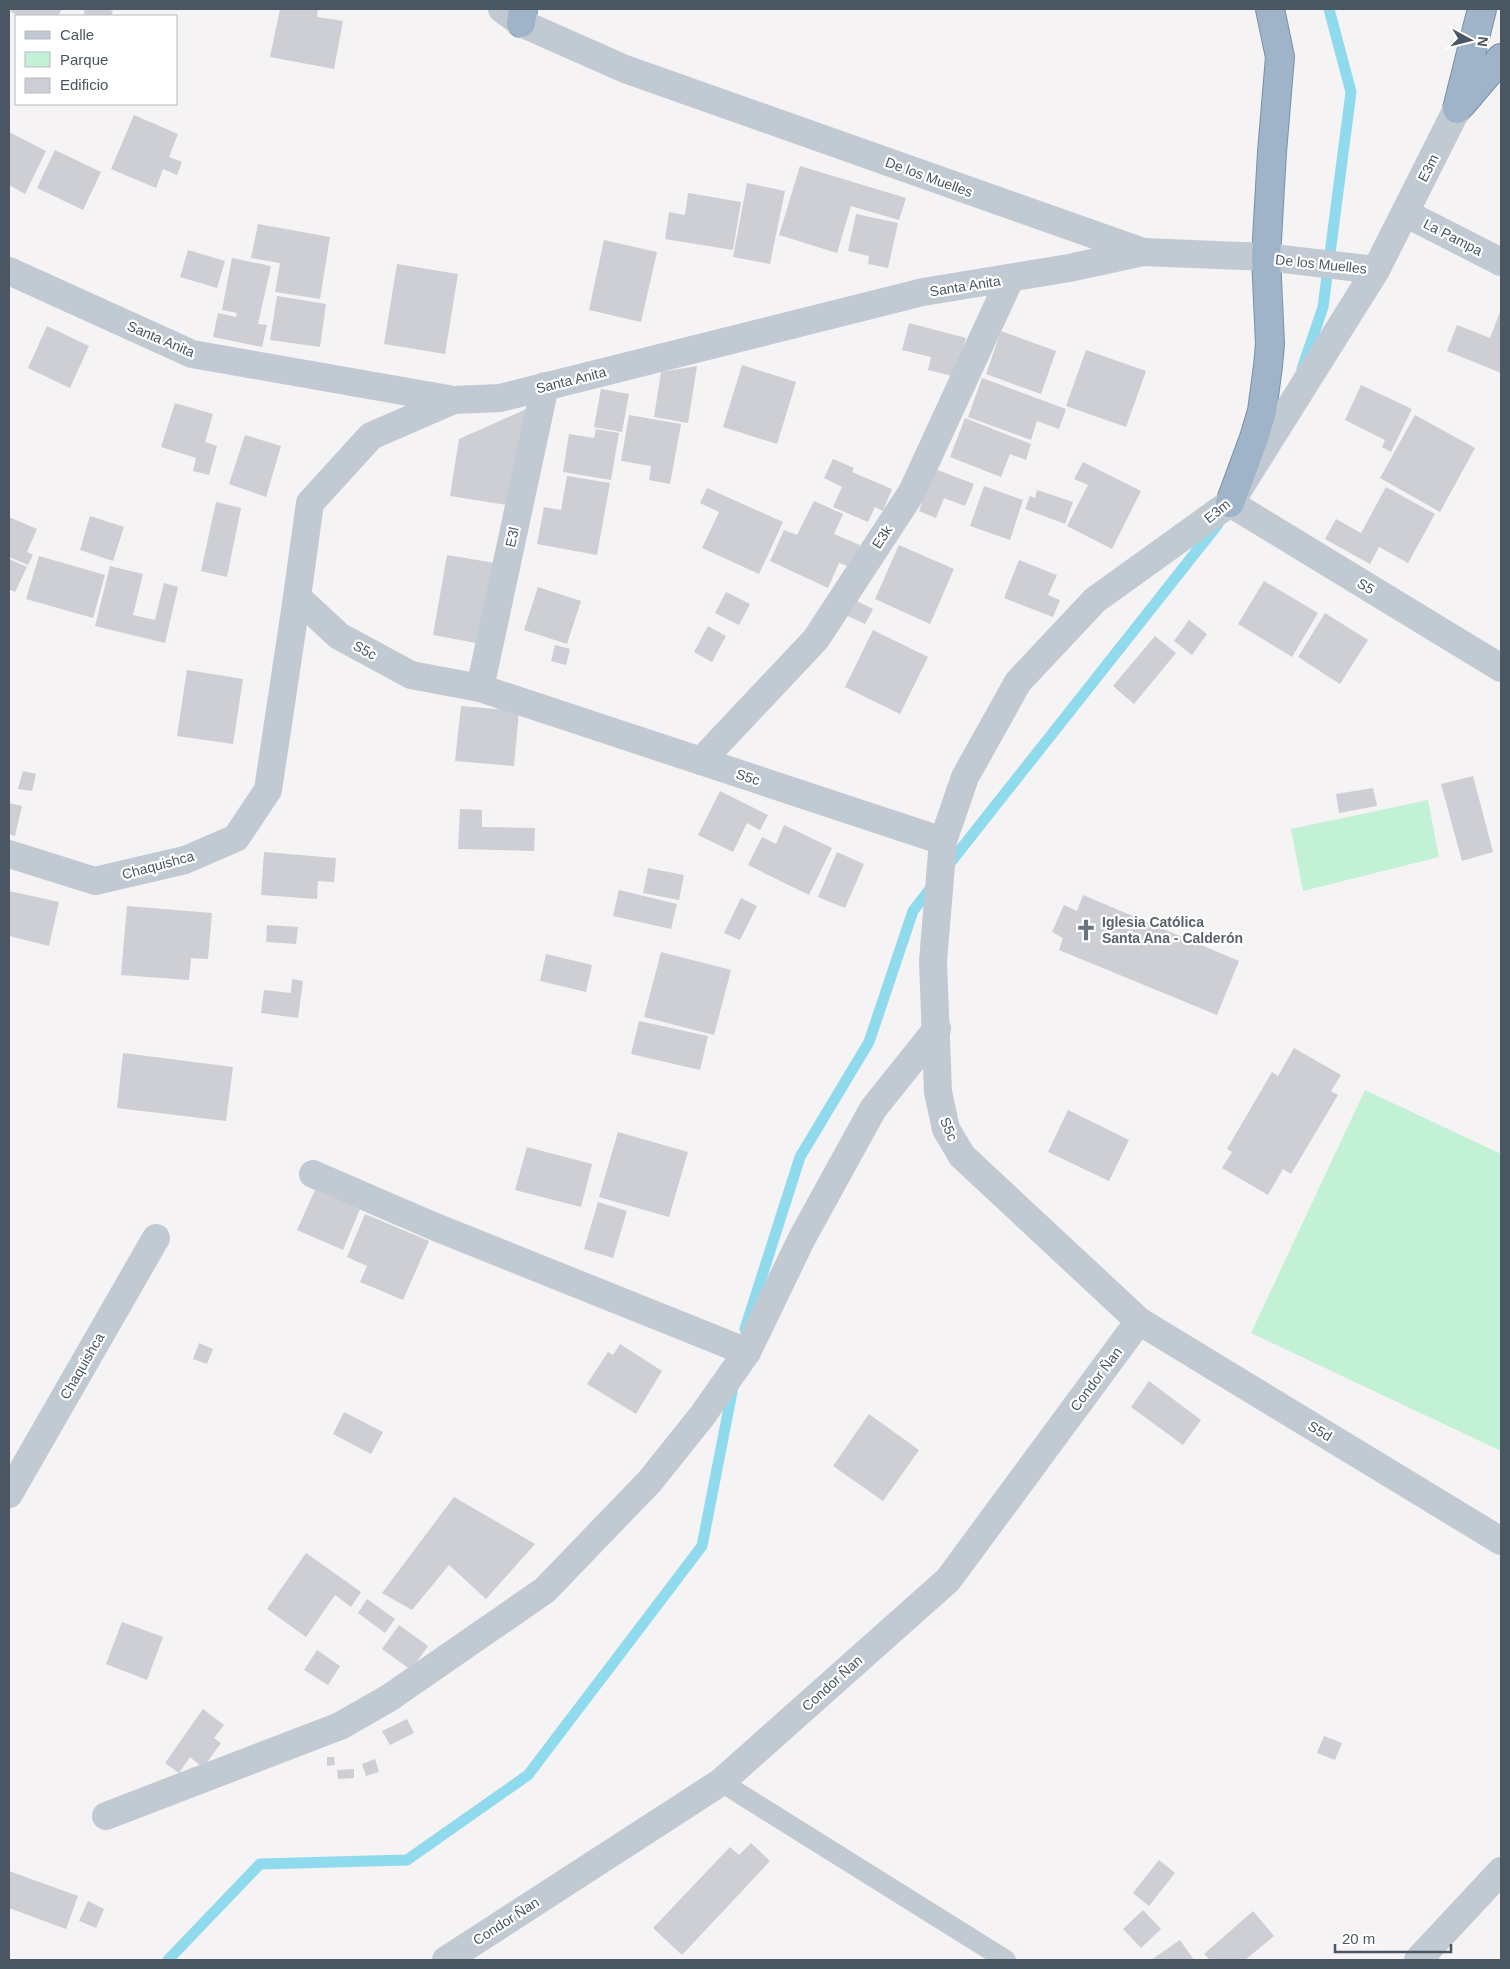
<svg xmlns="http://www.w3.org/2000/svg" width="1510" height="1969" font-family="Arial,sans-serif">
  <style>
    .green { fill: #c3f1d5 }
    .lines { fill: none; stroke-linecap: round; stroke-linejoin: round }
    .stream { stroke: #90daee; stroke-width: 11 }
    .building { fill: #cdcfd5 }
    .trunk-casing { stroke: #7690ad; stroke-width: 30 }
    .service { stroke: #c1cad2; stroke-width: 20 }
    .minor { stroke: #c1cad2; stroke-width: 28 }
    .trunk { stroke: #9fb4c9; stroke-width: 28 }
    .labels { text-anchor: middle; stroke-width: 4.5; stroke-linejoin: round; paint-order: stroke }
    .street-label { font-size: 14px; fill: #4a5661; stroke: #fff }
    .worship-label { font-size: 14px; font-weight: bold; fill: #5b616d; stroke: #fff; text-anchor: start }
  </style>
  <rect width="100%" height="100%" fill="#f5f3f3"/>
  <g class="green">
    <polygon points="1428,800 1439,857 1303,891 1291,829"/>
    <polygon points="1365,1090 1501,1154 1501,1451 1251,1333"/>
  </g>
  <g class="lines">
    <g class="stream">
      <polyline points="1302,369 1323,307 1351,92 1329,9"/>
      <polyline points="946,868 1218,524"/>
      <polyline points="745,1329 800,1157 869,1042 913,911 933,885"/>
      <polyline points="168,1960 260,1864 407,1860 528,1775 702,1546 733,1387"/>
    </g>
  </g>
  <g class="building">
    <polygon points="12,9 62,9 58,16 19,16 11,12"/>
    <polygon points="85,9 104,9 113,11 111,16 83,16"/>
    <polygon points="280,9 318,9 317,17 343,21 334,69 270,57"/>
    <polygon points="134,115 178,134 169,157 182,162 177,175 163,169 156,188 111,169"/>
    <polygon points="9,132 46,151 25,194 9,185"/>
    <polygon points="55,150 101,172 83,210 37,188"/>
    <polygon points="800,166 906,198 899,220 851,206 837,253 779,235"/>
    <polygon points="747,183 785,191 770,264 733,257"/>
    <polygon points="688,193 741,202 733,250 665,239 669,212 685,215"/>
    <polygon points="856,214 898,223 888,268 868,264 869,256 848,251"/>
    <polygon points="258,224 330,237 320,299 275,292 280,263 251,258"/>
    <polygon points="604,240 657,252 641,322 589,310"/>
    <polygon points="188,250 225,261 217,288 180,277"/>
    <polygon points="232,258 271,266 258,324 267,325 262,347 213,337 218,313 236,317 237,313 222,310"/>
    <polygon points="397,264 458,274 445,354 384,344"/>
    <polygon points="277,296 326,304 320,347 270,340"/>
    <polygon points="1501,309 1501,373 1447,351 1457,325 1490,338"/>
    <polygon points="909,323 966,338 956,377 928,370 931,357 902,350"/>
    <polygon points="47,326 89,346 70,388 28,368"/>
    <polygon points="1001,331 1056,351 1041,394 986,374"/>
    <polygon points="1086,350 1146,371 1126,427 1066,406"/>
    <polygon points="742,365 796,382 777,444 723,427"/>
    <polygon points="697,366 688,423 654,417 661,372"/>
    <polygon points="982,378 1066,409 1059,429 1037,421 1031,440 968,417"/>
    <polygon points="1361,385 1412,409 1391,452 1382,447 1385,440 1345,420"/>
    <polygon points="601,389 629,394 622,432 594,427"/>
    <polygon points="175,403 213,414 205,442 217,446 209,475 193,471 196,458 161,447"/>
    <polygon points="531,407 514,506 450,496 459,439"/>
    <polygon points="629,415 681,424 670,484 649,480 651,466 621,461"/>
    <polygon points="1415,415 1475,448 1440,512 1380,478"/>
    <polygon points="965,418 1031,444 1026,460 1010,454 1001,477 950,457"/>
    <polygon points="596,429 619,433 611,480 563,472 569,434 594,438"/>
    <polygon points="245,435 281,446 266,497 229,484"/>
    <polygon points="833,459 854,468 852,472 892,489 883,511 875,507 868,522 833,507 842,487 824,478"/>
    <polygon points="1083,462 1141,491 1112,549 1067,526 1088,485 1074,479"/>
    <polygon points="935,469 974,484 965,506 944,498 936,518 919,511"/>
    <polygon points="567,476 610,483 597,555 537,544 544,507 561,510"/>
    <polygon points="984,486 1023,500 1010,540 970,526"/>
    <polygon points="1386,487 1435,514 1408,563 1379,547 1370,564 1325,539 1336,519 1361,533"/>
    <polygon points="707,488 783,522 759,574 702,548 719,512 700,503"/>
    <polygon points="1037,490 1073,502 1065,524 1025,509 1030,496 1035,498"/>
    <polygon points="814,501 843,514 834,534 860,545 850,567 839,563 828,588 770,561 784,530 797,535"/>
    <polygon points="216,502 241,508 227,577 201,571"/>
    <polygon points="90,516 124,527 113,561 80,550"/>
    <polygon points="9,517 37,529 27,552 33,555 28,565 9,557"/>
    <polygon points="899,545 954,569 930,624 875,599"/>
    <polygon points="447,555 495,563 481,644 433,635"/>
    <polygon points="39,556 105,575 93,618 26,599"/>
    <polygon points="9,559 27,567 15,592 9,589"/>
    <polygon points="1019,560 1057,575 1048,595 1060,600 1053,617 1004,598"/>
    <polygon points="110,566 143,574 133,615 155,620 164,583 178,587 165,643 95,626"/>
    <polygon points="1264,581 1318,613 1292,657 1238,624"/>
    <polygon points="538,587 581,601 567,644 524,630"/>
    <polygon points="726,592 750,604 739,625 715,613"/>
    <polygon points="847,596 873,609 865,624 839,612"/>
    <polygon points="1325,613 1368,640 1340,684 1298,657"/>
    <polygon points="1189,620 1207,634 1192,655 1174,641"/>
    <polygon points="708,626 726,636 712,662 694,652"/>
    <polygon points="873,630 928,657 900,714 845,687"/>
    <polygon points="1155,636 1176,653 1134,704 1113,686"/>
    <polygon points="555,645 570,649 566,665 551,661"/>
    <polygon points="187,670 243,679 233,744 177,736"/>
    <polygon points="461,706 519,711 514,766 455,761"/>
    <polygon points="23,771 36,774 32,791 18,789"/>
    <polygon points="1473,776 1493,852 1462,861 1441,784"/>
    <polygon points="1373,788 1377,806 1339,813 1336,794"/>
    <polygon points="720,791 768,815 760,830 747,823 733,852 698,835"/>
    <polygon points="9,803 22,806 15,836 9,834"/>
    <polygon points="460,809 482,810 482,827 535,828 534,851 458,849"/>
    <polygon points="784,825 832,848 809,895 748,865 762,837 776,844"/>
    <polygon points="264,852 336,858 334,882 318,881 317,899 261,895"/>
    <polygon points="837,852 864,864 845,908 818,897"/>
    <polygon points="648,868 684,875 679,900 643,893"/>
    <polygon points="619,890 677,904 671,929 613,916"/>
    <polygon points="9,891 59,902 49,946 9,936"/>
    <polygon points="1083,895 1239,961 1217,1015 1059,950 1063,938 1052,932 1064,905 1077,911"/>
    <polygon points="741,898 757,906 740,940 724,933"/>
    <polygon points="127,906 212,913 208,959 191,958 189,980 121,975"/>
    <polygon points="267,925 298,927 296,944 266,942"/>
    <polygon points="661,952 731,970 714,1035 644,1017"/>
    <polygon points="546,954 592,965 586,992 540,981"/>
    <polygon points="292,979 303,981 298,1018 261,1013 264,990 291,993"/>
    <polygon points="639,1021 708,1036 700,1070 631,1054"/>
    <polygon points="1294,1048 1341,1075 1331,1091 1338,1095 1291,1174 1283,1169 1268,1195 1222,1168 1232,1152 1227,1149 1272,1072 1278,1076"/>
    <polygon points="123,1053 233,1067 226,1121 117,1108"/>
    <polygon points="1068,1110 1129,1140 1109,1181 1048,1152"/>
    <polygon points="618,1132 688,1152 669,1217 599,1197"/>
    <polygon points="527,1147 592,1164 581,1207 515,1190"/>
    <polygon points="315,1190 360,1209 343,1250 297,1230"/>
    <polygon points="598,1202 627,1211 613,1258 584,1249"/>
    <polygon points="365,1214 429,1241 403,1300 360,1282 367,1266 347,1257"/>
    <polygon points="199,1343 213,1349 207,1364 193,1359"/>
    <polygon points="620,1344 662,1371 636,1414 587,1384 608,1352 613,1355"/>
    <polygon points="1149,1381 1201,1420 1183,1445 1131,1407"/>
    <polygon points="344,1412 383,1432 371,1454 333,1434"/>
    <polygon points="869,1414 919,1450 883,1501 833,1466"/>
    <polygon points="454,1497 535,1544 486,1599 449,1565 412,1610 382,1593"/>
    <polygon points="306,1553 361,1592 351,1607 335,1595 306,1637 267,1609"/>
    <polygon points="367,1599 395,1619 385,1633 358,1613"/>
    <polygon points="122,1622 163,1637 147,1680 106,1664"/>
    <polygon points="399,1625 428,1646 411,1670 382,1649"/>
    <polygon points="317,1650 340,1666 328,1685 304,1670"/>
    <polygon points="203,1709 224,1725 214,1738 221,1743 203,1768 190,1757 179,1773 165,1763"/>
    <polygon points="407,1719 414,1733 390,1745 382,1731"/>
    <polygon points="1324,1736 1342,1743 1335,1760 1317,1753"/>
    <polygon points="327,1757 334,1757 335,1765 327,1766"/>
    <polygon points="375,1759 379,1772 366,1776 362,1764"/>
    <polygon points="354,1769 354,1778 338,1779 337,1770"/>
    <polygon points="751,1843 770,1861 682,1955 653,1928 730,1847 739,1855"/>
    <polygon points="1159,1860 1175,1873 1149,1906 1133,1893"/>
    <polygon points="9,1871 78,1896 66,1929 9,1908"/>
    <polygon points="88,1901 104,1909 96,1928 79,1921"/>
    <polygon points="1143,1910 1161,1929 1141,1948 1123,1929"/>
    <polygon points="1253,1911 1274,1936 1245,1960 1210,1960 1204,1954"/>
    <polygon points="1180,1940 1194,1960 1151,1960"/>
  </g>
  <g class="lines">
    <g class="trunk-casing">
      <g id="trunk">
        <polyline points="521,23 523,9"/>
        <polyline points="1462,104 1501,58"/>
        <polyline points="1457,109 1482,9"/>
        <polyline points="1230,503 1254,438 1262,411 1268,366 1270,344 1266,257 1272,152 1280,57 1270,9"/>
      </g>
    </g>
    <polyline class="service" points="721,1782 1006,1960"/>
    <g class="minor">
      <polyline points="502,9 521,23 625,69 1143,252 1266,257 1376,270"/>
      <polyline points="1405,213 1501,262"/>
      <polyline points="9,271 192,354 454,400 500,398 923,292 1069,268 1143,252"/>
      <polyline points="454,400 371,436 310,503 297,597 339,636 411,675 480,688 943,841 933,961 938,1092 946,1129 962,1156 1139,1321 1501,1541"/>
      <polyline points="1230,503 1501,668"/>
      <polyline points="480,688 545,386"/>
      <polyline points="701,761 816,639 912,492 1010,279"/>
      <polyline points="943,841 965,777 1018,682 1095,600 1230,503 1376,270 1457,109"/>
      <polyline points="9,854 95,881 185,860 236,838 268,790 297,597"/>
      <polyline points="313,1174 433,1226 747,1352"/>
      <polyline points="9,1494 156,1238"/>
      <polyline points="106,1816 340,1726 389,1698 545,1590 650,1481 702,1416 747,1352 802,1238 873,1109 937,1029"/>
      <polyline points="446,1960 721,1782 948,1580 1139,1321"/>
      <polyline points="1418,1960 1501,1871"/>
    </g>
    <use href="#trunk" class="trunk"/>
  </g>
  <defs>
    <g id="church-bare" transform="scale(1.725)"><path d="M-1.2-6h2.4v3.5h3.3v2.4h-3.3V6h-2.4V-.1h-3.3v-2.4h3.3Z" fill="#6b7280" stroke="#fff" stroke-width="2.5" paint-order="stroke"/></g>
  </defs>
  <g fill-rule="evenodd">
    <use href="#church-bare" x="1086" y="930"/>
  </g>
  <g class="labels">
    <g class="street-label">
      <text transform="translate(1428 168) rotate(-63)" y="5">E3m</text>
      <text transform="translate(929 177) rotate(20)" y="5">De los Muelles</text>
      <text transform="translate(1453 237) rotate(27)" y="5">La Pampa</text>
      <text transform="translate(1321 264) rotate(6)" y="5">De los Muelles</text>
      <text transform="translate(965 286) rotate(-9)" y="5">Santa Anita</text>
      <text transform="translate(161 339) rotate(23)" y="5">Santa Anita</text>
      <text transform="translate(571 380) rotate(-14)" y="5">Santa Anita</text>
      <text transform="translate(1217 511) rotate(-39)" y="5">E3m</text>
      <text transform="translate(512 537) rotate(-78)" y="5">E3l</text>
      <text transform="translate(882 537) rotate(-57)" y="5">E3k</text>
      <text transform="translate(1366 586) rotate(31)" y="5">S5</text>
      <text transform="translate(365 650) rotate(28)" y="5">S5c</text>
      <text transform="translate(748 777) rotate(18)" y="5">S5c</text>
      <text transform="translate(158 865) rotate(-15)" y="5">Chaquishca</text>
      <text transform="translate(949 1129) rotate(68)" y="5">S5c</text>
      <text transform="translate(82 1366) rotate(-60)" y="5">Chaquishca</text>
      <text transform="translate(1096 1379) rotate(-53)" y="5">Condor Ñan</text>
      <text transform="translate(1320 1431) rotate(31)" y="5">S5d</text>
      <text transform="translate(832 1683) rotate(-42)" y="5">Condor Ñan</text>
      <text transform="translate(506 1921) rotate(-33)" y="5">Condor Ñan</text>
    </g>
    <g class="worship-label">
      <text x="1102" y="927">Iglesia Católica<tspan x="1102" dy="16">Santa Ana - Calderón</tspan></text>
    </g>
  </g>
  <rect width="1510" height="1969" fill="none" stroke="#4a5661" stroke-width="20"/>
  <rect x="15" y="15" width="162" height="90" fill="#ffffff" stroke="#b7bbc0"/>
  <rect x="25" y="31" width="25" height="8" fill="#c1cad2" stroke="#b7bbc0"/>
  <text x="60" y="40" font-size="15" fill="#4a5661">Calle</text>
  <rect x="25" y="52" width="25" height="15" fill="#c3f1d5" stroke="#b7bbc0"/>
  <text x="60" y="65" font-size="15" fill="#4a5661">Parque</text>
  <rect x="25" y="78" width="25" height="15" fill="#cdcfd5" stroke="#b7bbc0"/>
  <text x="60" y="90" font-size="15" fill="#4a5661">Edificio</text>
  <g transform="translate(1470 40) rotate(97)" stroke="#ffffff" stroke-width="4" paint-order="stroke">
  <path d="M0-4L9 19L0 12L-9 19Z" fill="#4a5661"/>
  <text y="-8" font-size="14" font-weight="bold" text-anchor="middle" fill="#4a5661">N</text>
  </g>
  <path d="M1335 1944v8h116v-8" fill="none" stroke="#4a5661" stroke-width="2.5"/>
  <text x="1342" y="1944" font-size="15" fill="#4a5661" stroke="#ffffff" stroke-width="4" paint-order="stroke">20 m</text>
</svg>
